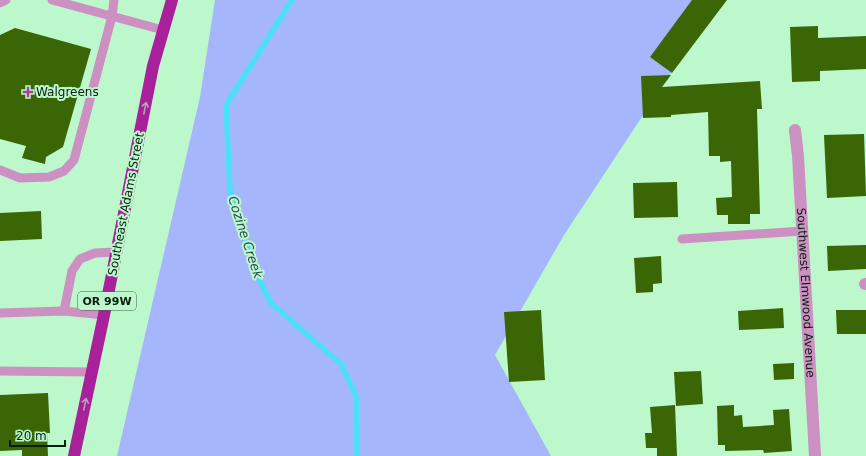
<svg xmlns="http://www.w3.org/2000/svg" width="866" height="456" font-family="'DejaVu Sans',sans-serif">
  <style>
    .green { fill: #a5b6fd }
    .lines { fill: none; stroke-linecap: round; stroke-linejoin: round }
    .stream { stroke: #4cdffb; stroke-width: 5.5 }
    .building { fill: #3a6605 }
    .service { stroke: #cd90c2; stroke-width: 9 }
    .minor { stroke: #cd90c2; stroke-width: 12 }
    .trunk { stroke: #a8209a; stroke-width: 12 }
    .oneway { stroke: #b4a2b8 }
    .poi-dot { fill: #ad409f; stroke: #bcf8cc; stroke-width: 1.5 }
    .labels { text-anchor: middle; stroke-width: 4; stroke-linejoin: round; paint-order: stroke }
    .shield { fill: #bcf8cc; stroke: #3d6048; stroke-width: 1 }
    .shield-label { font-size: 11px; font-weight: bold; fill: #071f10 }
    .poi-label { font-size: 12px; fill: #071f10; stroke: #bcf8cc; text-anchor: start }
    .street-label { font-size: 12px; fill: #071f10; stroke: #bcf8cc }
    .water-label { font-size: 13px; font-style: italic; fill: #2d4b52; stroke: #bcf8cc }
  </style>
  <rect width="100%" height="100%" fill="#bcf8cc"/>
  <polygon class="green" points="215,0 719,0 564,235 495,355 551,456 117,456 200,97"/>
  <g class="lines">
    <polyline class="stream" points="292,0 226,105 230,190 256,273 271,303 341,364 356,396 357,456"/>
  </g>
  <g class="building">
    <polygon points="692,0 727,0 672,73 650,57"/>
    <polygon points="818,26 818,38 866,36 866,69 820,71 820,81 792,82 790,27"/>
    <polygon points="15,28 91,49 63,147 46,157 45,164 22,158 26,146 0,139 0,35"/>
    <polygon points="671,75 662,87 760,81 762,109 757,109 760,214 750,214 750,224 728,224 728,215 717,215 716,198 732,197 731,161 720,162 720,156 709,156 708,112 671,115 671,117 643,118 641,76"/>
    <polygon points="864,134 866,196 827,198 824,135"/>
    <polygon points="677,182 678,217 634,218 633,183"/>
    <polygon points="41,211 42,239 0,241 0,213"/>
    <polygon points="866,245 866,269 828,271 827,246"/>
    <polygon points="661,256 662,283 653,284 653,292 636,293 634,258"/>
    <polygon points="783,308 784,328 739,330 738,311"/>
    <polygon points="541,310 545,380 509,382 504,312"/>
    <polygon points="836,310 866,310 866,334 837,334"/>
    <polygon points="794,363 794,379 774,380 773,364"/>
    <polygon points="701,371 703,404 676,406 674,372"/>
    <polygon points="48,393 50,433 47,433 48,456 22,456 22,450 0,451 0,395"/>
    <polygon points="675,405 677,456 657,456 657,448 646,448 645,433 652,433 650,407"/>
    <polygon points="734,405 734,416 742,415 743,427 774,425 773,410 789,409 792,451 764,453 763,450 725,451 725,445 718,445 717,406"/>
  </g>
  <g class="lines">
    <g class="service">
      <polyline points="52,0 163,30"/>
      <polyline points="0,3 6,0"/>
      <polyline points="0,170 20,178 49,177 64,171 74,160 112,16 114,0"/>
      <polyline points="682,239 802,231"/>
      <polyline points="64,311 72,271 80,259 95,253 116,252"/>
      <polyline points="0,313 64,311 104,315"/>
      <polyline points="0,371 92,372"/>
    </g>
    <g class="minor">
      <path id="s1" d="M795,130L798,156L815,456"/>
      <polyline points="865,284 866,284"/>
    </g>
    <polyline class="trunk" points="74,456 104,315 153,66 172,0"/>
  </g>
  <defs><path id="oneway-shaft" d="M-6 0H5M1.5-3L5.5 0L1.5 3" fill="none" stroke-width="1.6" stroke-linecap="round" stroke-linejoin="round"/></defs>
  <g class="oneway">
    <use href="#oneway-shaft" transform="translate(145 108) rotate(-79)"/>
    <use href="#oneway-shaft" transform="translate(85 404) rotate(-78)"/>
  </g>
  <path class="poi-dot" d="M26 86h4v4h4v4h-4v4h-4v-4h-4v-4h4z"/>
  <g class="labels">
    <rect class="shield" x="78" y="292" width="58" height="18" rx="3"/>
    <g class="shield-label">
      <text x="107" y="305">OR 99W</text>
    </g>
    <g class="poi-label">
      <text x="36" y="96">Walgreens</text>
    </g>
    <g class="street-label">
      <text transform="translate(126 204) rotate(-79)" y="4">Southeast Adams Street</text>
      <text dy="4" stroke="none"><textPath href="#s1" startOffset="163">Southwest Elmwood Avenue</textPath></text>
    </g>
    <g class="water-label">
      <text transform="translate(246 237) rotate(72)" y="5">Cozine Creek</text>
    </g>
  </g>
  <path d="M10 440v6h55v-6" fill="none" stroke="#071f10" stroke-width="2"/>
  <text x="16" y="440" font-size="12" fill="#071f10" stroke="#bcf8cc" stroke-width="3" paint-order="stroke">20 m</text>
</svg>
